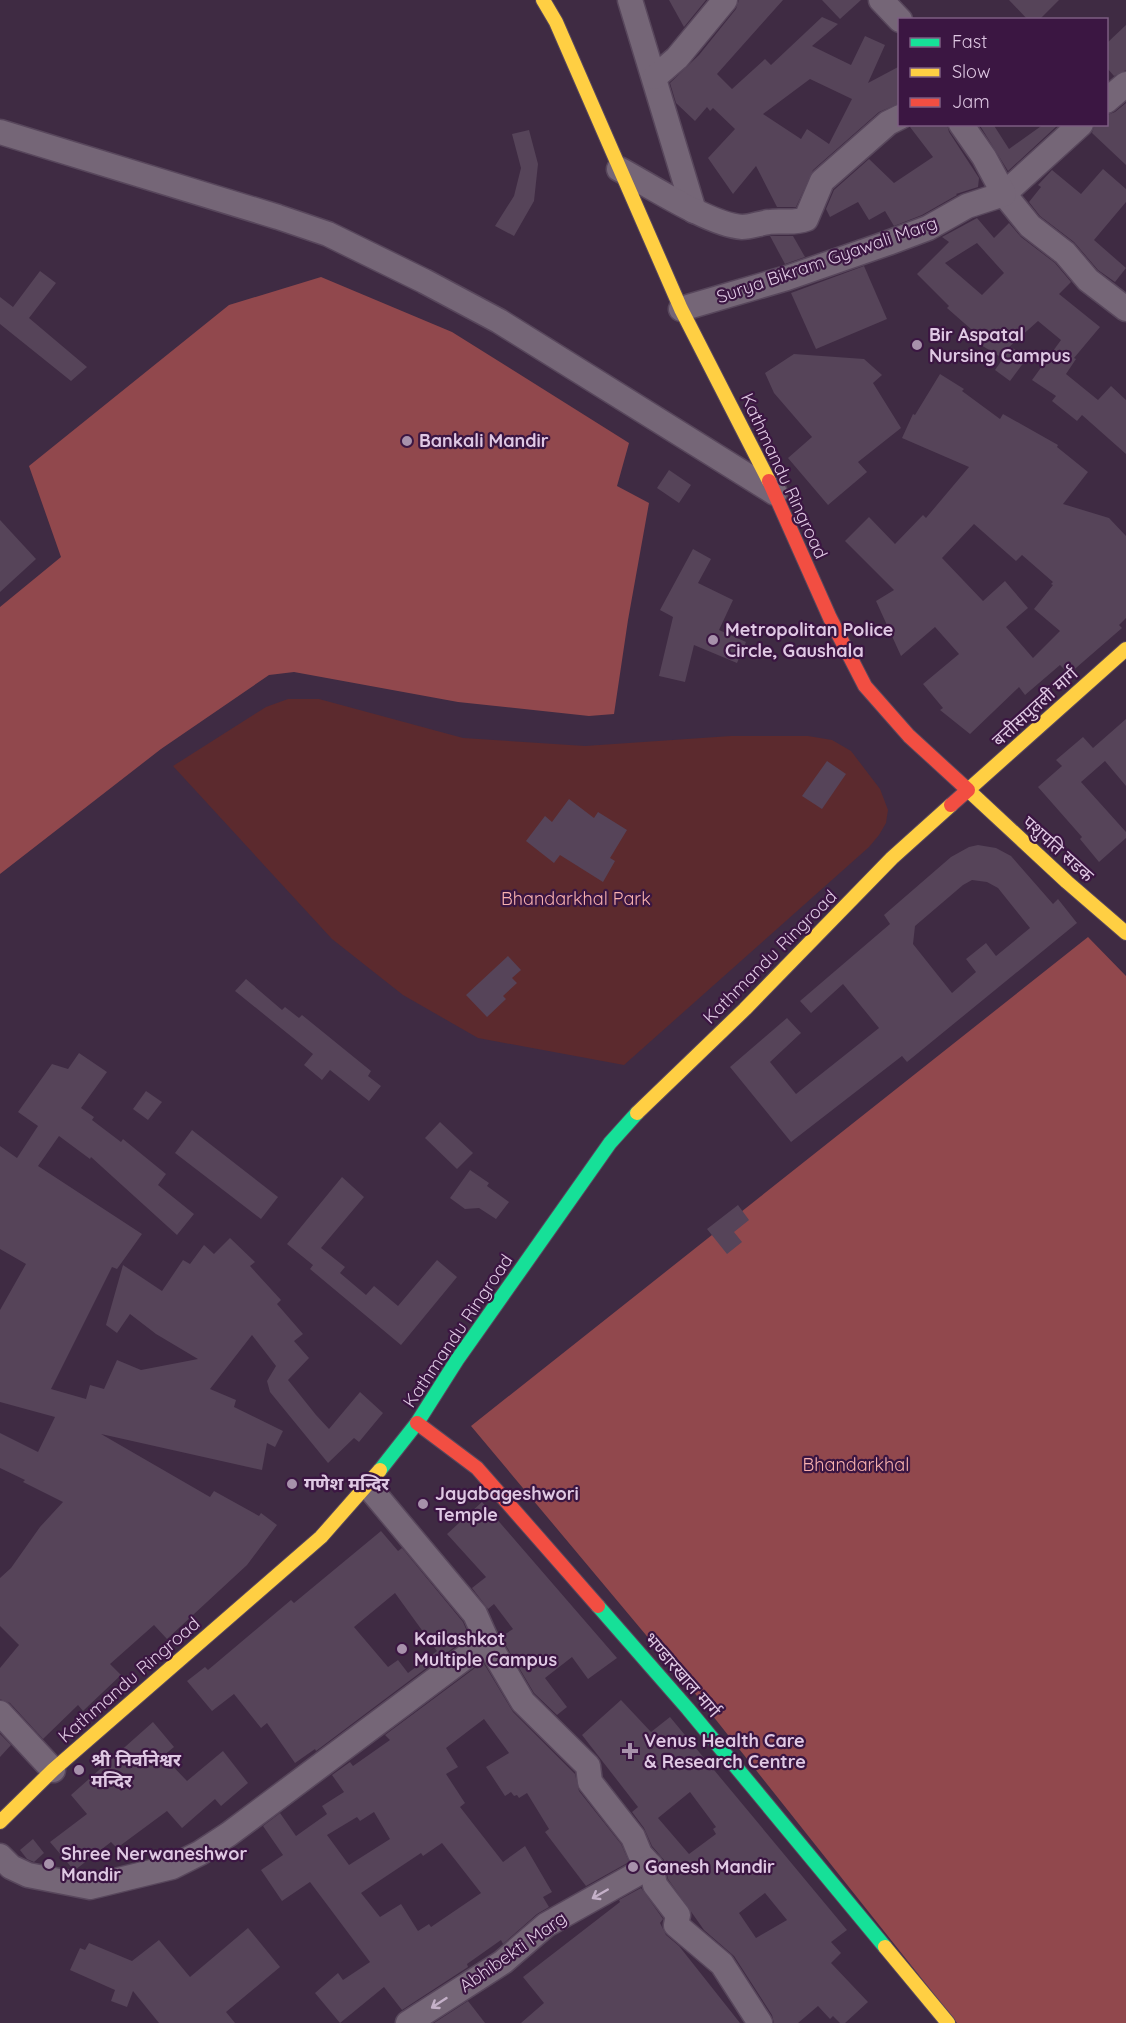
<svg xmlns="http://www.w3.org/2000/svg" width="1126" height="2023" font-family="Quicksand,'Noto Sans Devanagari',sans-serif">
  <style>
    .green { fill: #5c2a2e }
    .forest { fill: #91484d }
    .building { fill: #564459; fill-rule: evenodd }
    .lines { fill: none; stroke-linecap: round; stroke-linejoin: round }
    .street-casing { stroke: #58475c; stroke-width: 27 }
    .fast-casing { stroke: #58475c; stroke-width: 16 }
    .slow-casing { stroke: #58475c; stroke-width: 16 }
    .jam-casing { stroke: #58475c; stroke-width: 16 }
    .street { stroke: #756677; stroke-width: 24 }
    .fast { stroke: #16e098; stroke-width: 14 }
    .slow { stroke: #ffcf43; stroke-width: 14 }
    .jam { stroke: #f24e42; stroke-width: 14 }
    .oneway { stroke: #c4b0c8 }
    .poi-dot { fill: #a791ab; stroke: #3b1642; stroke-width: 2 }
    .labels { text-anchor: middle; stroke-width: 4.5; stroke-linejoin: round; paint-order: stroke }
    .street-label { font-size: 18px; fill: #dfc8e3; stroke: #3b1642 }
    .poi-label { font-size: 18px; font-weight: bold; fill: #dfc8e3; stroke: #3b1642; text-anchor: start }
    .park-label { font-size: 18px; fill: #f8b1af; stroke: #3b1642 }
  </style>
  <rect width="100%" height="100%" fill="#3f2b43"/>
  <polygon class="green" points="288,699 319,699 463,738 585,746 731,736 808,736 832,740 851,751 880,789 888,810 886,823 879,835 869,847 624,1065 478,1038 403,995 332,939 173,766 266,707"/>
  <g class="forest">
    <polygon points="321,277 452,332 629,443 617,486 649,503 628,620 614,714 589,716 458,702 294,672 269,675 161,749 0,874 0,607 61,557 29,466 229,305"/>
    <polygon points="1088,937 1126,976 1126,2023 957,2023 697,1696 471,1426"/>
  </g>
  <g class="building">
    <polygon points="669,0 706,0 684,27"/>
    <path d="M739,0H783L717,74L732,89L765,59L771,65L822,17L838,24L812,46L851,65L865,36L885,45L868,83L900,66V103L879,112L813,170L796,207H777L756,166L733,194L708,158L735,129L713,108L710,111L707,107L695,121L676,103L670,83L699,55L736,9ZM810,79L852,99L829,144L807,129L801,139L763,114Z"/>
    <polygon points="822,0 861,0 840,19"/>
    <polygon points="1009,0 1059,0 1039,20 1028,20"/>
    <polygon points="1126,25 1126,70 1114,76 1107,68 1107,43"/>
    <polygon points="1126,103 1126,165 1092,133 1095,124 1107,124 1107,115 1115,112"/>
    <polygon points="912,124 947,124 949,132 979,178 978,187 956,194 957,195 922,215 894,226 885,211 869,220 858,202 830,217 826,209 834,190 869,159 894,183 933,157 910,127"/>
    <polygon points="979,124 993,124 1009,149 1044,124 1059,124 1008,171"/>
    <polygon points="529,130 538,164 534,201 514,236 495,226 514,196 521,168 512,134"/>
    <polygon points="1103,169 1126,189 1126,202 1094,240 1126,268 1115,282 1098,270 1074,242 1040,216 1029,202 1041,187 1038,185 1052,170 1081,194"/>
    <path d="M977,218L994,238L1009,223L1021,237L1055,263L1071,282L1059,294L1100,327L1074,358L1076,359L1066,374L1098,400L1111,386L1126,400V454L1082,415L1077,421L1052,401L1056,396L1032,380L1061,340L1038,321L999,356L976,342L980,337L947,308L949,306L917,274L949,242L942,237ZM977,243L1004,273L982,295L945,263Z"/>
    <polygon points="770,236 793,236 805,257 785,264"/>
    <polygon points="864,266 887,319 816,349 791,293"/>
    <polygon points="40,271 56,283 29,318 87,367 71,381 0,324 0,297 13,307"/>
    <polygon points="1011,347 1027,358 1010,381 995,370"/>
    <polygon points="794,354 864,359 882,375 873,383 901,428 858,462 867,472 828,505 788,458 812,437 774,393 765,373"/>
    <path d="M940,374L964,389L962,391L1000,419L1003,414L1058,445L1057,447L1088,472L1063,504L1109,518L1126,536V618L1119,625L1122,628L1069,674L1060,665L1025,695L1019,687L970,734L940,710L943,708L923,684L959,654L935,627L901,656L876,601L894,590L845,541L869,517L895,544L923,515L926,518L969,467L902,438L913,414L915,415ZM974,524L1016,561L1022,555L1053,582L1051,584L1053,585L1034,609L1060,631L1033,658L1006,627L1028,608L1005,581L983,601L942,558Z"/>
    <polygon points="669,470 691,485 679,503 657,488"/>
    <polygon points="0,520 36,559 0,592"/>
    <polygon points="693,549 711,559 698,583 733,600 719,630 746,642 737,663 694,645 685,682 659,676 673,617 660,610"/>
    <polygon points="1126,719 1126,786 1105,761 1081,782 1126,832 1126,838 1099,862 1080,839 1082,837 1038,787 1062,766 1056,760 1083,737 1093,748"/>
    <polygon points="827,761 846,774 822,809 802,796"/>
    <polygon points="569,799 594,818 598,812 627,830 610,858 615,861 603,882 560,855 554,863 526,841 545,816 552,822"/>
    <path d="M978,845L996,848L1011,856L1053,904L1058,899L1077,923L907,1062L902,1056L791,1142L730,1067L787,1018L801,1033L770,1062L796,1094L879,1028L843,984L811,1013L800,1001L890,924L884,915L951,857L969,847ZM972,880L987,882L998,888L1030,928L996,956L986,943L966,959L976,972L952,993L913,944L915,926L963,885Z"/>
    <polygon points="508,956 521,970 512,978 517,983 503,996 506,999 487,1017 466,995"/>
    <polygon points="246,979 282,1010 285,1007 299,1018 302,1015 371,1071 368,1076 381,1086 369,1101 330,1070 322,1080 304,1065 313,1054 235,991"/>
    <polygon points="79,1053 107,1072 81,1108 94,1117 92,1120 121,1142 123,1139 166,1174 158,1185 194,1214 177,1235 91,1157 90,1159 59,1136 38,1166 142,1234 117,1269 112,1267 51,1389 86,1399 90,1385 104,1389 117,1360 141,1370 198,1359 156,1334 130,1314 117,1333 106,1325 123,1265 162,1291 183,1260 190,1264 204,1245 214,1254 230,1238 255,1262 250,1266 281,1300 277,1304 303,1334 294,1341 309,1358 288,1380 316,1415 329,1429 360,1392 383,1413 359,1442 354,1438 328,1463 270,1392 267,1381 276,1366 252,1335 210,1389 236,1400 234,1407 283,1431 275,1447 267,1443 262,1470 101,1434 210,1497 214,1491 259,1516 261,1513 277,1525 247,1565 167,1639 154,1625 110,1664 121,1675 83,1711 78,1705 43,1739 10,1703 0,1699 0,1668 19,1645 0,1626 0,1578 11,1568 40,1527 63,1502 23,1482 25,1480 0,1468 0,1433 38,1452 55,1417 0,1402 0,1310 26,1264 0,1249 0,1146 17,1158 38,1126 18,1112 52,1064 68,1069"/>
    <polygon points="146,1091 162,1102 148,1120 133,1109"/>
    <polygon points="440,1122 473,1153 457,1169 425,1138"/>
    <polygon points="192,1130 278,1197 261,1219 175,1153"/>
    <polygon points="470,1170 489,1183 487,1186 509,1202 496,1219 479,1208 465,1209 450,1198"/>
    <polygon points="342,1177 364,1197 321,1248 345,1267 340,1273 366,1295 374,1286 398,1306 437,1260 457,1277 401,1345 310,1269 313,1265 287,1244"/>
    <polygon points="738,1205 749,1220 734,1232 742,1242 727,1254 707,1229"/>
    <polygon points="482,1502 617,1658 588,1679 572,1657 545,1678 567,1707 557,1715 534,1693 501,1637 513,1629 494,1604 488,1609 472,1588 486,1577 447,1534"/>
    <path d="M381,1531L398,1551L402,1548L463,1622L469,1636L316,1751L315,1749L295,1763L267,1723L261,1728L234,1694L212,1711L187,1681L205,1667L208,1670L291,1600L294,1603ZM395,1593L437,1651L408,1673L398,1660L388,1667L354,1627Z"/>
    <path d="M483,1662L513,1712L575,1774L579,1791L621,1844L629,1862L586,1886L545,1832L549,1829L527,1793L519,1798L517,1795L514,1796L511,1792L505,1796L486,1767L509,1753L484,1719L446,1748L458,1767L446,1774L465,1803L460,1807L503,1862L525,1846L552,1892L543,1897L549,1907L537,1914L503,1944L501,1940L467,1964L468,1967L402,2010L384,1987L340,2023L315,1993L338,1973L343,1980L370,1962L310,1882L282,1901L261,1870L283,1855L263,1826L280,1813L296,1836L327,1814L322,1806L344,1792L332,1775L350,1762L353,1766L390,1740L385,1735ZM374,1812L390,1839L349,1865L327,1835L357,1817L360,1821ZM442,1843L481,1893L431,1927L429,1924L418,1931L401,1904L380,1917L361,1893L421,1853L423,1856Z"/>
    <path d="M621,1700L651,1732L670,1717L847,1930L831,1942L841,1953L831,1963L868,2002L845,2023H840L833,2016L830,2019L818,2006L798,2023H774L772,2015L734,1956L704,1930L668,1879L664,1860L652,1846L644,1828L632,1812L638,1807L582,1735ZM690,1792L716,1827L713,1829L716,1834L689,1854L658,1818ZM765,1893L787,1920L756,1938L739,1913Z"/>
    <polygon points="153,1722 174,1747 163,1756 187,1781 223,1751 248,1783 221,1806 215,1799 182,1828 167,1811 117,1848 111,1842 75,1870 73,1869 50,1842 87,1814 71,1795"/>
    <polygon points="0,1734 11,1745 0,1757"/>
    <polygon points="33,1839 44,1853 34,1862 27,1859 20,1850"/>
    <polygon points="641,1888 663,1919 660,1923 666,1935 679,1946 740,2023 521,2023 544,2003 523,1977 620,1902 619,1900"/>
    <polygon points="248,1928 280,1967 226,2012 235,2023 159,2023 133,1991 127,2007 111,2001 115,1990 70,1970 80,1948 85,1950 89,1943 132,1961 159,1940 190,1977"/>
    <polygon points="468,2001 485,2023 434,2023"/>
  </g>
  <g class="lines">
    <g class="street-casing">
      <g id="street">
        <polyline points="630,0 694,211"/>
        <polyline points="881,0 900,20"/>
        <polyline points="655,77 677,58 725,0"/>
        <polyline points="1106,101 1126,84"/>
        <polyline points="1081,124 1004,194 1030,226 1065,253 1088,280 1126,309"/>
        <polyline points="0,132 278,217 328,234 424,281 499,321 775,493"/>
        <path d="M619,169C649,185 710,225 742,227C751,227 760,223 769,222C782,220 793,224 806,219L822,181L888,123L900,117"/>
        <polyline points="681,309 787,278 888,243 928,228 967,206 1004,194 984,157 961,124"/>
        <polyline points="368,1486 475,1614 487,1641 523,1702 588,1766 590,1782 633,1837 640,1854 651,1866 655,1885 678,1915 676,1925 722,1964 760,2023"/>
        <polyline points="0,1713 53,1770"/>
        <polyline points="0,1856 11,1867 28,1875 90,1887 172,1867 200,1853 229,1834 487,1641"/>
        <polyline points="408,2023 503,1962 546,1925 651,1866"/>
      </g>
    </g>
    <g class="fast-casing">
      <g id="fast">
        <polyline points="380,1470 417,1423 457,1360 610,1143 637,1113"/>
        <polyline points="598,1606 688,1709 885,1947"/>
      </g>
    </g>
    <g class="slow-casing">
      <g id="slow">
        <polyline points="543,0 556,22 681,309 769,481"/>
        <polyline points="1126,649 968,790 1067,882 1126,933"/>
        <polyline points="637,1113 745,1009 892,858 951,805"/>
        <polyline points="0,1822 53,1770 321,1537 380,1470"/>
        <polyline points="885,1947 948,2023"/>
      </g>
    </g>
    <g class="jam-casing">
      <g id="jam">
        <polyline points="769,481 830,618 865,686 909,736 968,790 951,805"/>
        <polyline points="417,1423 477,1468 598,1606"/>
      </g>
    </g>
    <use href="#street" class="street"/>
    <use href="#fast" class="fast"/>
    <use href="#slow" class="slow"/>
    <use href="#jam" class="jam"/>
  </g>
  <defs><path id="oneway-shaft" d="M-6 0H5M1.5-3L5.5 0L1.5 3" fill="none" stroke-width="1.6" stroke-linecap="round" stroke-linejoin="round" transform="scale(1.5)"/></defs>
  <g class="oneway">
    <use href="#oneway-shaft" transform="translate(600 1894) rotate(150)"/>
    <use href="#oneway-shaft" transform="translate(439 2003) rotate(147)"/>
  </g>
  <g class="poi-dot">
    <circle cx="917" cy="345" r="6"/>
    <circle cx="407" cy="441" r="6"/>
    <circle cx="713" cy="640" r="6"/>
    <circle cx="292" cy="1484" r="6"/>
    <circle cx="423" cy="1504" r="6"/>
    <circle cx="402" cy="1649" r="6"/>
    <path d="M627 1742h6v6h6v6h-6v6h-6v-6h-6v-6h6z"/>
    <circle cx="79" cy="1770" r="6"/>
    <circle cx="49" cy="1864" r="6"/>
    <circle cx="633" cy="1867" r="6"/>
  </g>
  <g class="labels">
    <g class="street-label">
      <text transform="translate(827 260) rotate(-19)" y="6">Surya Bikram Gyawali Marg</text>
      <text transform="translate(784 476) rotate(65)" y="6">Kathmandu Ringroad</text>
      <text transform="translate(1035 707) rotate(-42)" y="6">बत्तीसपुतली मार्ग</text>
      <text transform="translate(1058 849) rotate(42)" y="6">पशुपति सडक</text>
      <text transform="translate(770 957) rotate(-45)" y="6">Kathmandu Ringroad</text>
      <text transform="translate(458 1331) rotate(-56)" y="6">Kathmandu Ringroad</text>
      <text transform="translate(682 1675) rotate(49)" y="6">भण्डारखाल मार्ग</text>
      <text transform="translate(129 1680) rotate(-41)" y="6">Kathmandu Ringroad</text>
      <text transform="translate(513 1952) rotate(-35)" y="6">Abhibekti Marg</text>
    </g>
    <g class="poi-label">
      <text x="929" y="341">Bir Aspatal<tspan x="929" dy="21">Nursing Campus</tspan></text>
      <text x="419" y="447">Bankali Mandir</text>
      <text x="725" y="636">Metropolitan Police<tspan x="725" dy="21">Circle, Gaushala</tspan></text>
      <text x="304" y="1490">गणेश मन्दिर</text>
      <text x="435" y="1500">Jayabageshwori<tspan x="435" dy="21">Temple</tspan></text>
      <text x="414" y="1645">Kailashkot<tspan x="414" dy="21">Multiple Campus</tspan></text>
      <text x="644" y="1747">Venus Health Care<tspan x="644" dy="21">&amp; Research Centre</tspan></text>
      <text x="91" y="1766">श्री निर्वानेश्वर<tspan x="91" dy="21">मन्दिर</tspan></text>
      <text x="61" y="1860">Shree Nerwaneshwor<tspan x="61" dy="21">Mandir</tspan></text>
      <text x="645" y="1873">Ganesh Mandir</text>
    </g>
    <g class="park-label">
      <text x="576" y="905">Bhandarkhal Park</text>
      <text x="856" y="1471">Bhandarkhal</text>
    </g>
  </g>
  <rect x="898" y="18" width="210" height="108" fill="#3b1642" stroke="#7d5d82" stroke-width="1.5"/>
  <rect x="910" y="38" width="30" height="9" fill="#16e098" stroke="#7d5d82" stroke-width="1.5"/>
  <text x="952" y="48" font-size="18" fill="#dfc8e3">Fast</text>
  <rect x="910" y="68" width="30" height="9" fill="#ffcf43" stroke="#7d5d82" stroke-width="1.5"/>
  <text x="952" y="78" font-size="18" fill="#dfc8e3">Slow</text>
  <rect x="910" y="98" width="30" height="9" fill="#f24e42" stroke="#7d5d82" stroke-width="1.5"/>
  <text x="952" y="108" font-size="18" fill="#dfc8e3">Jam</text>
</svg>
